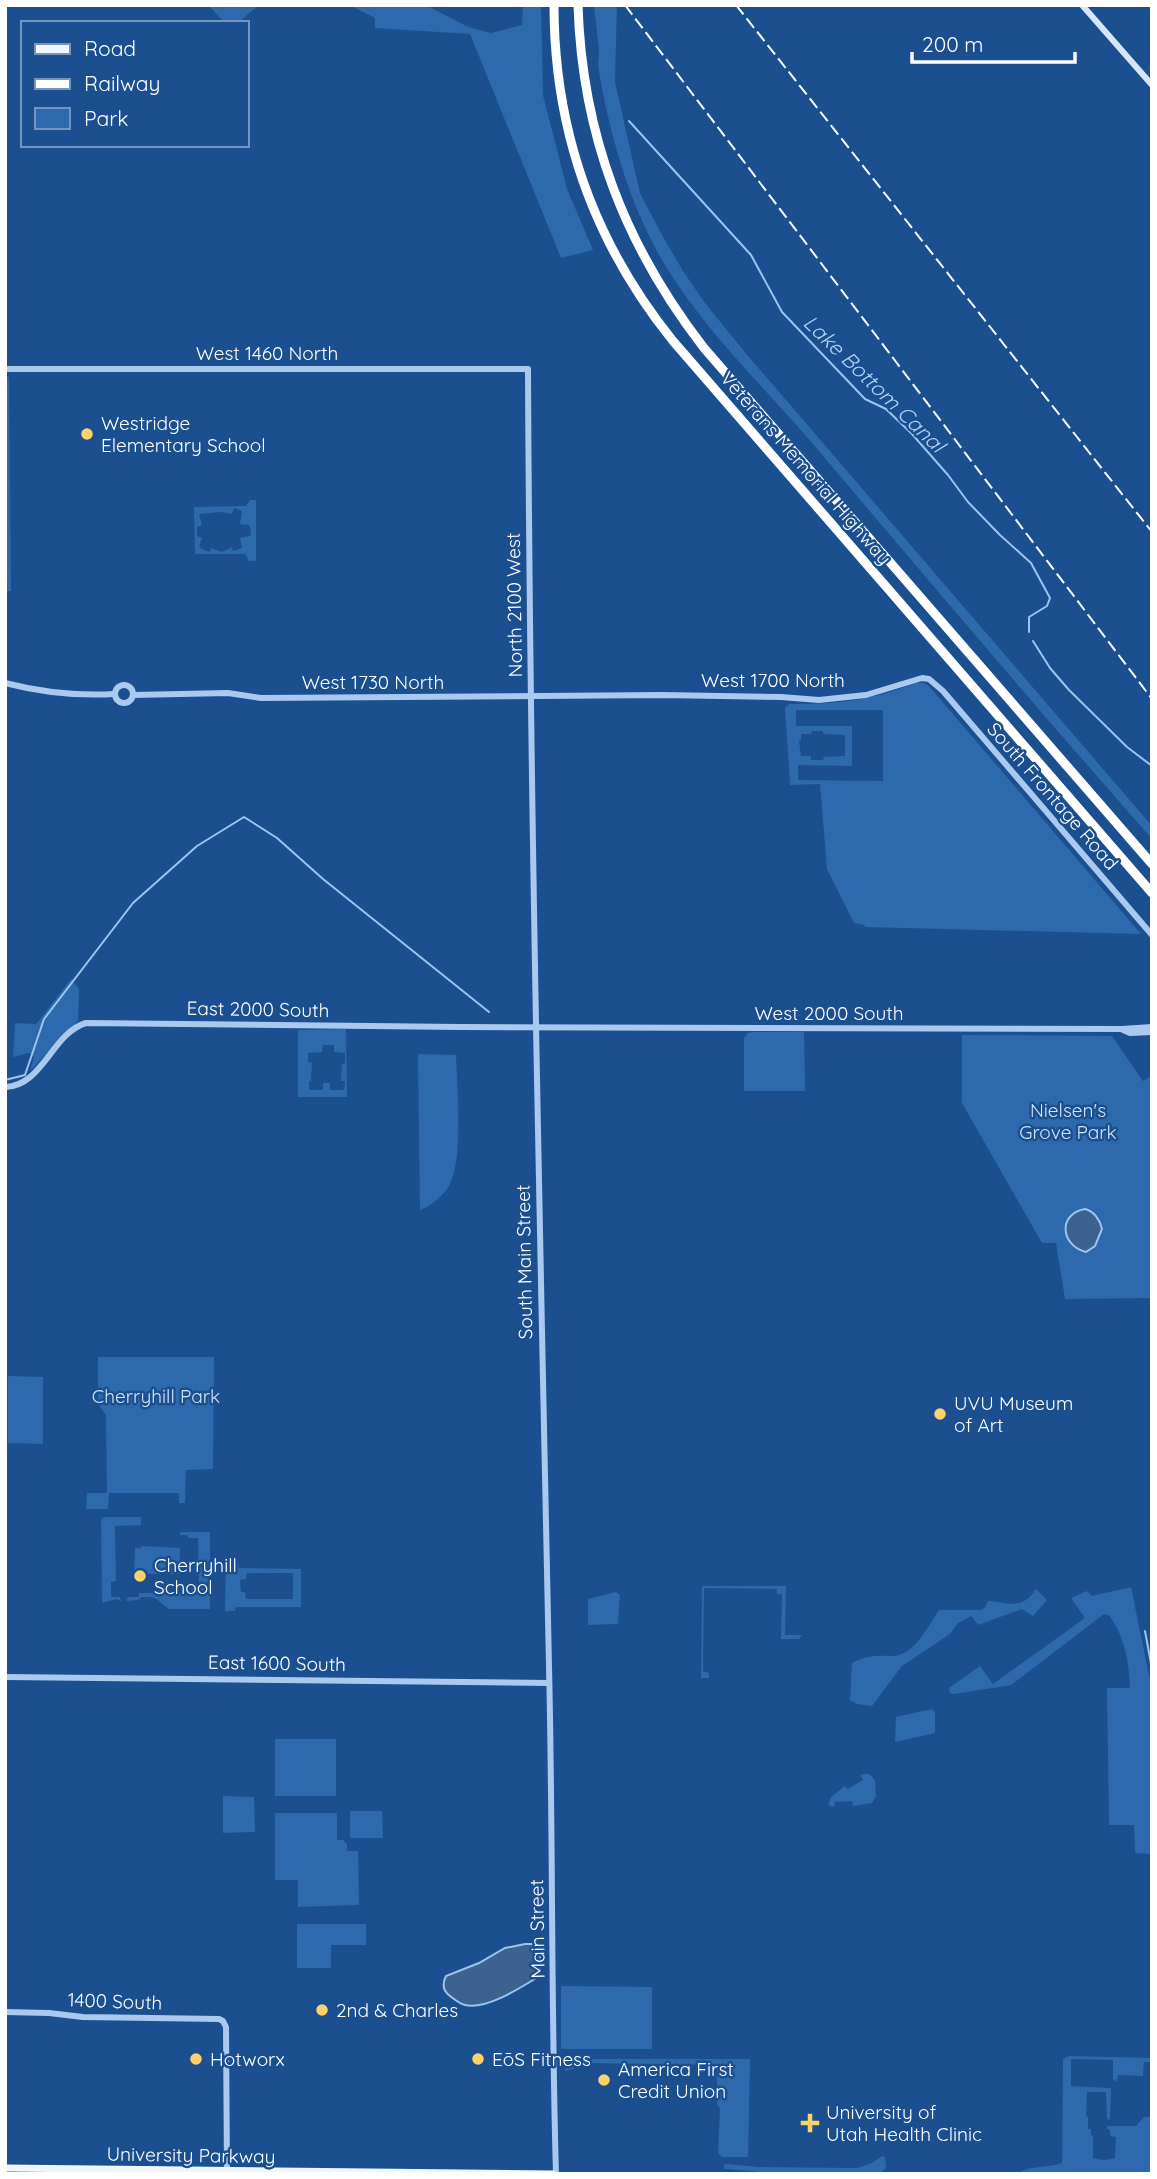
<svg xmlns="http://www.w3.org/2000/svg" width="1157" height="2179" font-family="Quicksand,sans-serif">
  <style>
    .green { fill: #2e69ad; fill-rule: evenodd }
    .water { fill: #3c6290; stroke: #9cc4f0; stroke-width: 2 }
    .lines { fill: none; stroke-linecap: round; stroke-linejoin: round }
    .stream { stroke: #9cc4f0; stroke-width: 2 }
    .tertiary { stroke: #a9c9ee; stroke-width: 6 }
    .secondary { stroke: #d6e6fa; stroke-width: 6 }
    .primary { stroke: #f0f6ff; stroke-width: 7 }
    .motorway { stroke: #fff; stroke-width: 9 }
    .rail { stroke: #fff; stroke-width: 2; stroke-dasharray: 12 5; stroke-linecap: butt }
    .poi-dot { fill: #ffd166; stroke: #1b4f8f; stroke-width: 2.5 }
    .labels { text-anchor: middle; stroke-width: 5; stroke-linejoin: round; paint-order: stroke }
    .street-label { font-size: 19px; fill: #fff; stroke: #1b4f8f }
    .poi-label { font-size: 19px; fill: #fff; stroke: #1b4f8f; text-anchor: start }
    .park-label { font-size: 19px; fill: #cfe3fa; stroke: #1b4f8f }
    .water-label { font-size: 21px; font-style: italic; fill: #b5d3f5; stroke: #1b4f8f }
  </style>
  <rect width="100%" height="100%" fill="#1b4f8f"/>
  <g class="green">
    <polygon points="208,5 259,5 239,22 224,22"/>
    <polygon points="349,5 426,5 468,27 491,33 522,25 523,5 541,5 543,95 567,189 593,250 561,258 470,34 375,28 375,18"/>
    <path d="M594,5H617L615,82L640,193L663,237L683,271L705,303L743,350L1152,826V839C1041,713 932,585 824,457C771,393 708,336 665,265C629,205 609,133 598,65L599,52Z"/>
    <polygon points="5,377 9,377 11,591 5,591"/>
    <path d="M250,500H256V561H249L245,554H195L194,507L246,506ZM234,508L242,511L240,524L249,525L251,530L250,536L240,538L242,548L233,551L232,547L222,552L211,548L210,552L202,549L199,546L202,538L197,536V527L202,525L199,514L221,512L232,514Z"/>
    <path d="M916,683H924L929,686L1141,934L865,927L864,925L854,923L827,869L820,784L790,785L785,708L789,704C839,704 869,701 916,683ZM796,710H883V781L798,780V765L852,766V726H796ZM812,731H823V734L845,735V756L824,757L823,760H811V756H801L799,740H801V734H811Z"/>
    <polygon points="71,979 79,989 78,1021 30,1071 34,1057 29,1053 13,1057 15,1023 35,1024 38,1022"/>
    <path d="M346,1029L347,1097H298V1030ZM323,1045H334V1052L345,1053V1063L342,1064L341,1081H345L344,1090H330V1083H323V1090H309V1081H311L312,1063L308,1062V1053L322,1052Z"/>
    <polygon points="752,1032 804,1032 805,1091 744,1091 744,1038 748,1033"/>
    <polygon points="962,1035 1112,1036 1143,1081 1152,1076 1152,1298 1065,1299 1056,1243 1042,1243 962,1103"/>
    <path d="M418,1054L456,1055C457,1087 464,1160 449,1186C442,1197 432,1205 420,1210Z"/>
    <polygon points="98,1357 214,1357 213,1469 186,1470 185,1503 179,1503 179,1493 109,1493 108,1509 86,1509 87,1493 107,1493 106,1415 98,1404"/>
    <polygon points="8,1376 43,1377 43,1444 8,1443"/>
    <polygon points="104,1517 141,1517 141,1525 115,1526 116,1581 111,1582 111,1597 120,1597 121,1601 116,1599 102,1603 101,1520"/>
    <path d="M180,1532H210V1609H169C156,1600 160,1597 142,1597L138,1600L126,1601L128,1597H139V1593H191L192,1589H199L198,1538H188L187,1535H180Z"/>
    <polygon points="141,1546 180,1548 179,1574 134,1574 135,1548 141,1548"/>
    <path d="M226,1562H238L239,1568L301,1569V1607H236L235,1611H225ZM247,1573H293V1599H246L245,1592H241L240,1580L246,1579Z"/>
    <polygon points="702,1586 786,1586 785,1635 802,1635 799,1639 781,1639 782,1594 777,1594 777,1589 704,1588 703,1671 709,1673 709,1678 701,1678"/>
    <path d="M1131,1587L1152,1690V1854L1135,1853L1134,1825H1109L1107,1688H1130C1129,1661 1125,1638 1109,1615L1104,1614L1011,1685L954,1694L950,1693L949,1688L980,1666L993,1684L1085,1618L1071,1598L1087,1591L1092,1596Z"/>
    <path d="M1036,1589L1047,1600L1033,1616L1022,1609L978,1625L971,1616L958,1623L950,1634L902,1666L872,1706L857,1704L850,1700L852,1663C865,1656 877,1655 891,1656C914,1657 928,1626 939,1610H982L986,1606L988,1601C1011,1603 1022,1610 1036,1589Z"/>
    <polygon points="616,1592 620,1595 618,1624 588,1625 588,1599"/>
    <polygon points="932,1709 935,1712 935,1733 895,1742 896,1717"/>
    <rect x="275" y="1739" width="61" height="57"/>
    <polygon points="864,1774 869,1774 875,1780 876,1796 872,1803 853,1806 852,1801 835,1802 834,1807 830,1806 828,1804 831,1797 845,1786 848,1789 863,1780 860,1775"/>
    <polygon points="223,1796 254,1797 255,1832 223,1833"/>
    <polygon points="350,1811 382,1811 383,1838 350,1838"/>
    <polygon points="275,1813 337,1813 337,1840 343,1840 347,1844 347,1851 358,1851 359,1905 298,1907 298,1880 275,1880"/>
    <polygon points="366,1924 366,1945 331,1945 331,1968 297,1968 297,1924"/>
    <polygon points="561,1986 652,1987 652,2049 561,2049"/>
    <path d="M1069,2056L1152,2058V2062H1144L1143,2076L1118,2075L1117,2082L1113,2079V2060L1071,2059V2086L1111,2088L1110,2120L1107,2119L1106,2092H1087L1086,2116L1088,2117V2129H1091V2135L1093,2136V2158L1104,2160L1115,2158L1116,2137L1110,2136V2130L1107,2129V2126H1136L1144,2117H1152V2174H1024L1021,2172C1032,2165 1050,2168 1062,2163L1063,2059Z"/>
    <polygon points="567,2059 750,2059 748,2157 722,2157 718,2153 720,2109 717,2104 717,2065 583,2063 577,2068 565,2071 564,2064"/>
    <polygon points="882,2156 885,2157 886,2168 882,2172 877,2173 760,2172 725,2169 723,2165 727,2164 759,2167 857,2168 872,2163"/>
  </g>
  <g class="water">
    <path d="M1085,1209C1094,1211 1100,1220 1102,1229L1095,1246L1086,1252C1061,1246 1057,1214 1085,1209Z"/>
    <path d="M525,1944H535L539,1946L541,1965L538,1977C520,1988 486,2010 465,2005C460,2004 454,1999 450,1996C443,1991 442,1984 446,1976L479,1963L505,1948Z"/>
  </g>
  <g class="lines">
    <g class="stream">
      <polyline points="629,121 751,255 782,312 865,399 886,409 912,434 948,475 968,502 1000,535 1031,563 1050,598 1047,606 1029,617 1029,632"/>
      <polyline points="1033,641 1050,668 1069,690 1127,747 1152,766"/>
      <polyline points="5,1080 25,1075 44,1019 133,903 197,846 244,817 277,838 323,879 489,1012"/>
      <polyline points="1145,1631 1152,1669"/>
    </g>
    <g class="tertiary">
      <path d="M5,369H528C530,801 540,1233 549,1666C553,1835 551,2005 556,2174"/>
      <path d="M5,683C40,692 79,696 114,694"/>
      <circle cx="124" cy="694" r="9"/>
      <polyline points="133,695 228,693 261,698 662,695 781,697 819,700 866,695 922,678 929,679 943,691 1152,935"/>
      <polyline points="1123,1030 1130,1033 1152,1032"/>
      <path d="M5,1087C43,1086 52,1033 86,1023L461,1027L1122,1029L1152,1027"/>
      <polyline points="5,1677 549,1683"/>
      <polyline points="5,2012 49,2013 83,2017 219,2019 223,2021 226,2027 227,2174"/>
    </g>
    <polyline class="secondary" points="1082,5 1152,85"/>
    <polyline class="primary" points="5,2168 553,2174"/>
    <g class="motorway">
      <path d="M554,5C554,132 594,243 673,341L1152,893"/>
      <path d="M578,5C582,135 625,246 704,348L1152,864"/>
    </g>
    <g class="rail">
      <polyline points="625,5 1152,699"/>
      <polyline points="736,5 1152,532"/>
    </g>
  </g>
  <g class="poi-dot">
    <circle cx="87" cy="434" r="7"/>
    <circle cx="940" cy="1414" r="7"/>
    <circle cx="140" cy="1576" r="7"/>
    <circle cx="322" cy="2010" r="7"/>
    <circle cx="196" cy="2059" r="7"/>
    <circle cx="478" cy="2059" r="7"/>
    <circle cx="604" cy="2080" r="7"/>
    <path d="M806.5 2112.5h7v7h7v7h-7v7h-7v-7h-7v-7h7z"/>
  </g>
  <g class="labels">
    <g class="street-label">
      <text x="267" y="360">West 1460 North</text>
      <text transform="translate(806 468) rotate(49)" y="7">Veterans Memorial Highway</text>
      <text transform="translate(514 605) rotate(-91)" y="7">North 2100 West</text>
      <text x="773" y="687">West 1700 North</text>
      <text x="373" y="689">West 1730 North</text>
      <text transform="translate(1053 796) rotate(49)" y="7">South Frontage Road</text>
      <text transform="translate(258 1009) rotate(1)" y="7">East 2000 South</text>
      <text x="829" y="1020">West 2000 South</text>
      <text transform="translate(524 1262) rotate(-91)" y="7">South Main Street</text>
      <text transform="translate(277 1663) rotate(1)" y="7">East 1600 South</text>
      <text transform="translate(537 1929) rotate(-91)" y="7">Main Street</text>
      <text transform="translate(115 2001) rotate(2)" y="7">1400 South</text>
      <text transform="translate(191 2155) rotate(1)" y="7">University Parkway</text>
    </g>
    <g class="poi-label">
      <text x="101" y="430">Westridge<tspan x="101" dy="22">Elementary School</tspan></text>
      <text x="954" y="1410">UVU Museum<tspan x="954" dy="22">of Art</tspan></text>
      <text x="154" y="1572">Cherryhill<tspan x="154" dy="22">School</tspan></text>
      <text x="336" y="2017">2nd &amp; Charles</text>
      <text x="210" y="2066">Hotworx</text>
      <text x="492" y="2066">EōS Fitness</text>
      <text x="618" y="2076">America First<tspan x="618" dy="22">Credit Union</tspan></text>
      <text x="826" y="2119">University of<tspan x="826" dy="22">Utah Health Clinic</tspan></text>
    </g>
    <g class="park-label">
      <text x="1068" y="1117">Nielsen's<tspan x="1068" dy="22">Grove Park</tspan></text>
      <text x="156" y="1403">Cherryhill Park</text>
    </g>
    <g class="water-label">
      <text transform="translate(874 384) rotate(44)" y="7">Lake Bottom Canal</text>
    </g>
  </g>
  <rect width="1157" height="2179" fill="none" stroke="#ffffff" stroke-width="14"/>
  <rect x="21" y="21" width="228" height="126" fill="#1b4f8f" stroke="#7695bc" stroke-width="2"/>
  <rect x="35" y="44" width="35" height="10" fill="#f0f6ff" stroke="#7695bc" stroke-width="2"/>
  <text x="84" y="56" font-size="21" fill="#ffffff">Road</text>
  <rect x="35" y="79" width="35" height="10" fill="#ffffff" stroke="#7695bc" stroke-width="2"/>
  <text x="84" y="91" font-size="21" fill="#ffffff">Railway</text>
  <rect x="35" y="108" width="35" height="21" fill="#2e69ad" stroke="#7695bc" stroke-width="2"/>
  <text x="84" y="126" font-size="21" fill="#ffffff">Park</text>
  <path d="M912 52v10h163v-10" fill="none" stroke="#ffffff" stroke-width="3.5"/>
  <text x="922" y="52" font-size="21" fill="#ffffff" stroke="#1b4f8f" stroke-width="5" paint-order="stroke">200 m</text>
</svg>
